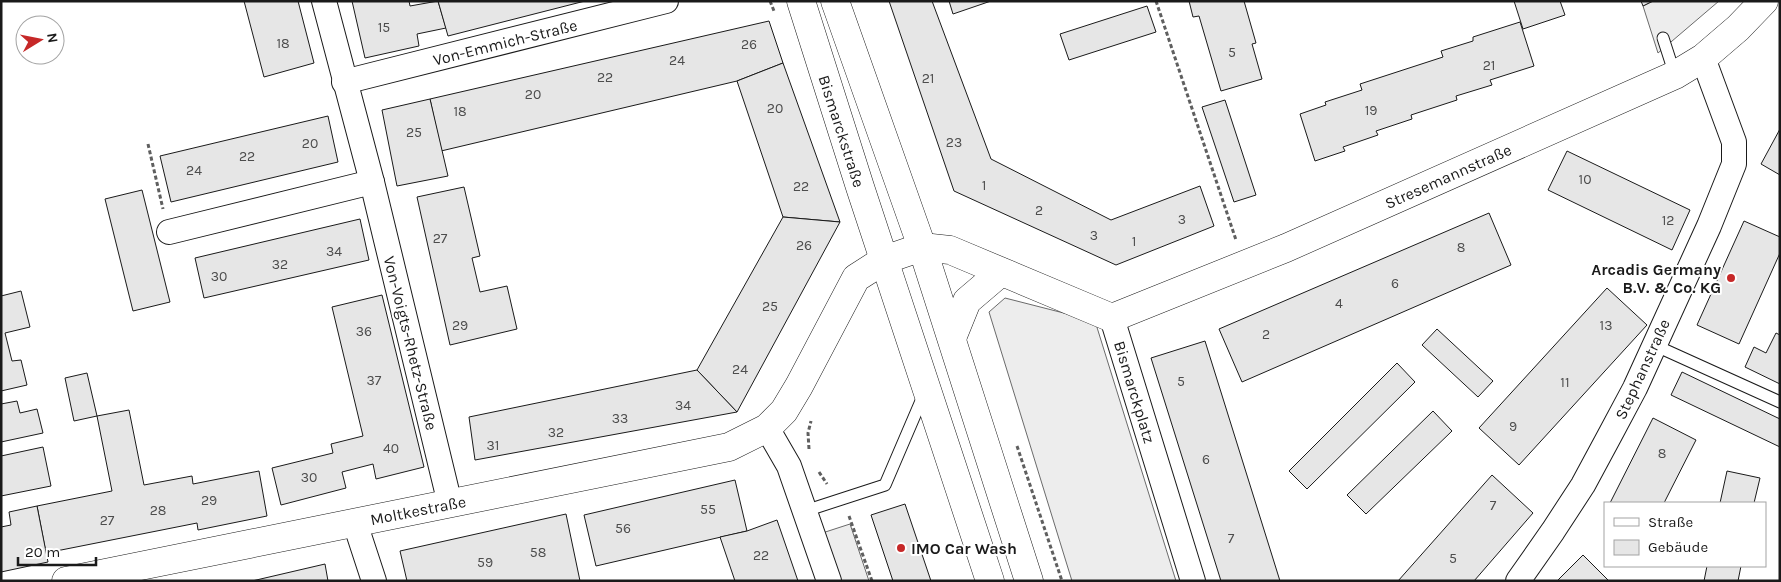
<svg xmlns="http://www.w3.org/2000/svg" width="1781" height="582" font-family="Karla,sans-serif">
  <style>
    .built { fill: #ededed; stroke: #6a6a6a }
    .building { fill: #e6e6e6; stroke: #1a1a1a }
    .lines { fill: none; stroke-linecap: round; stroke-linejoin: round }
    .lane-casing { stroke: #1a1a1a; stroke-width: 13 }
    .street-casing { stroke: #1a1a1a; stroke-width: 26 }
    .secondary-casing { stroke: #1a1a1a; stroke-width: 29 }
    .primary-casing { stroke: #1a1a1a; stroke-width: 29 }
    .path { stroke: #5f5f5f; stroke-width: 3; stroke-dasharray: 4 2.5; stroke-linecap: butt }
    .lane { stroke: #fff; stroke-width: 11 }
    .street { stroke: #fff; stroke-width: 24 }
    .secondary { stroke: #fff; stroke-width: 28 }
    .primary { stroke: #fff; stroke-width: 28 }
    .poi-dot { fill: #c62828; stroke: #fff; stroke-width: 2 }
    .labels { text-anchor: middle; stroke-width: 4; stroke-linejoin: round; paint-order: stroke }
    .number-label { font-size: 14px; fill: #4d4d4d }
    .street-label { font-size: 16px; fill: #1a1a1a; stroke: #fff }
    .poi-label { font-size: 16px; font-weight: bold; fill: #1a1a1a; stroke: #fff; text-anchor: end }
  </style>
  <rect width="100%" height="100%" fill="#fff"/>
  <g class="built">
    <polygon points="1653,1 1719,1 1658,53 1643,6"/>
    <polygon points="1005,298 1095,321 1176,581 1072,581 989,312"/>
    <polygon points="850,524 869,581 829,581 813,536"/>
  </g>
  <g class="building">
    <polygon points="244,1 298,1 314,63 264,77"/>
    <polygon points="352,1 409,1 410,6 438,1 446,28 417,34 419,46 365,58"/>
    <polygon points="438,1 585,1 448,36"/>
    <polygon points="889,1 932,1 991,159 1111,220 1200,186 1214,226 1116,265 954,191"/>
    <polygon points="949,1 991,1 953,14"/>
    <polygon points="1189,1 1244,1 1256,43 1252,44 1262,79 1221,91 1199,16 1193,17"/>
    <polygon points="1514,1 1560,1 1565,15 1523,29"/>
    <polygon points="1641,1 1653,1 1643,6"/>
    <polygon points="1147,6 1156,32 1069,60 1060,34"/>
    <polygon points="769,21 783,63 737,81 441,151 430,99"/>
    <polygon points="1520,22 1534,66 1490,80 1492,85 1456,96 1457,100 1411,115 1412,119 1376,131 1378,135 1343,147 1345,151 1315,161 1300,114 1326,105 1325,102 1362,90 1360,84 1443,57 1441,51 1473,41 1473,37"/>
    <polygon points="783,63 840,222 783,217 737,81"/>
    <polygon points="430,99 448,176 397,186 382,110"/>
    <polygon points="1225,100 1256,195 1234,202 1202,107"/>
    <polygon points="328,116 338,162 171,202 160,156"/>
    <polygon points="1780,129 1780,175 1761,164"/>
    <polygon points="1567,151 1690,210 1672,250 1548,190"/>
    <polygon points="464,187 480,256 472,258 480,292 507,286 517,329 450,345 417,197"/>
    <polygon points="142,190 170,302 133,311 105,199"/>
    <polygon points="1489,213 1511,265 1242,382 1219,329"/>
    <polygon points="783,217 840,222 737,412 697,370"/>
    <polygon points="360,219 369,260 204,298 195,258"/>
    <polygon points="1744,221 1780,237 1780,253 1739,344 1697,325"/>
    <polygon points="1607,288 1647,325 1519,465 1479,428"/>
    <polygon points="21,291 30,327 5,333 12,361 21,360 27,385 1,391 1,296"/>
    <polygon points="382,295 424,467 376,479 373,464 342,472 346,488 281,505 272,468 333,453 331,444 363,436 332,307"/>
    <polygon points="1437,329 1493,381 1478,397 1422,345"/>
    <polygon points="1776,333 1780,335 1780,384 1745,367 1754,347 1766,353"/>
    <polygon points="1205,341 1280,581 1221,581 1151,358"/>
    <polygon points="1397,363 1415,382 1307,489 1289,471"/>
    <polygon points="697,370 737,412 475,460 469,417"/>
    <polygon points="1682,372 1780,419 1780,447 1671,395"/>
    <polygon points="87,373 97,416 74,421 65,378"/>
    <polygon points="17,401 20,413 37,409 43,433 1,442 1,404"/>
    <polygon points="129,410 144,485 192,476 193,484 259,471 267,516 198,530 197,523 46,553 37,506 112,491 97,416"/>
    <polygon points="1433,411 1452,431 1366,514 1347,495"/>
    <polygon points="1653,418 1696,440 1664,503 1610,503"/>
    <polygon points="43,447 51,486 1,496 1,456"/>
    <polygon points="1727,471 1760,478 1754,503 1720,503"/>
    <polygon points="1492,475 1533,513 1474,581 1398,581"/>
    <polygon points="735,480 747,531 596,566 584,515"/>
    <polygon points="905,504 931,581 893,581 871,515"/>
    <polygon points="37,506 48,562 1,572 1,527 11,525 9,512"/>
    <polygon points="566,514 580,581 407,581 400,551"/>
    <polygon points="777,520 798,581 735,581 720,537 747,531"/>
    <polygon points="1583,555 1609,581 1557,581"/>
    <polygon points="325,564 328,581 252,581"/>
    <polygon points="1707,566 1741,566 1738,581 1704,581"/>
  </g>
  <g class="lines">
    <g class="lane-casing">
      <g id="lane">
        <polyline points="1663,38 1675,75"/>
        <polyline points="1654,345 1780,402"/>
        <polyline points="805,511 885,485 924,394"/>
      </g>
    </g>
    <g class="street-casing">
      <g id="street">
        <polyline points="324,1 372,182 450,504"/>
        <polyline points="344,82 666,1"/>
        <polyline points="169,232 372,182"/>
        <polyline points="1112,318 1193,581"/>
        <polyline points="767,428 789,466 829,581"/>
        <polyline points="355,523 374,581"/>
        <polyline points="1518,581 1553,531 1583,485 1611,433 1635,388 1709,226 1734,164 1734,142 1703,58"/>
      </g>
    </g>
    <g class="secondary-casing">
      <g id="secondary">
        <polyline points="952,338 967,301 1001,272"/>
        <polyline points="66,581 729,447 767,428 784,411 799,386 856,278 884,260 922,247 950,250 1112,318 1286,248 1675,75 1703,58 1738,28 1764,1"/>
      </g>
    </g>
    <g class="primary-casing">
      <g id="primary">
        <polyline points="801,1 860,187 990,581"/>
        <polyline points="835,1 922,247 1029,581"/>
      </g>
    </g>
    <g class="path">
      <polyline points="770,1 774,11"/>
      <polyline points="1156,1 1236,240"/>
      <polyline points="148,144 163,209"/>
      <polyline points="1017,446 1062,581"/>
      <polyline points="809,449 808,433 811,421"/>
      <polyline points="819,472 827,484"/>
      <polyline points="849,516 872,581"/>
    </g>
    <use href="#lane" class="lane"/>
    <use href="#street" class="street"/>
    <use href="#secondary" class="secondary"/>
    <use href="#primary" class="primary"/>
  </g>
  <g class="poi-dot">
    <circle cx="1731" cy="278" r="5"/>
    <circle cx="901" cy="548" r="5"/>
  </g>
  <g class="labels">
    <g class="number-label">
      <text x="384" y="32">15</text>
      <text x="283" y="48">18</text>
      <text x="749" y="49">26</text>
      <text x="1232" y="57">5</text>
      <text x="677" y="65">24</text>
      <text x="1489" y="70">21</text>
      <text x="605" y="82">22</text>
      <text x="928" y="83">21</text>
      <text x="533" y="99">20</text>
      <text x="775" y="113">20</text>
      <text x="1371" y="115">19</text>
      <text x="460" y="116">18</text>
      <text x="414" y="137">25</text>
      <text x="954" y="147">23</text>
      <text x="310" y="148">20</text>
      <text x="247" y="161">22</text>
      <text x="194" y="175">24</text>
      <text x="1585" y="184">10</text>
      <text x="984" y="190">1</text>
      <text x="801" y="191">22</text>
      <text x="1039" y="215">2</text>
      <text x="1182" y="224">3</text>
      <text x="1668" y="225">12</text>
      <text x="1094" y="240">3</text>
      <text x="440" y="243">27</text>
      <text x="1134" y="246">1</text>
      <text x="804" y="250">26</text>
      <text x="1461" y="252">8</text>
      <text x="334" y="256">34</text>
      <text x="280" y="269">32</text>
      <text x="219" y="281">30</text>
      <text x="1395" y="288">6</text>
      <text x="1339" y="308">4</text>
      <text x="770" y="311">25</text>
      <text x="460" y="330">29</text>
      <text x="1606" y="330">13</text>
      <text x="364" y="336">36</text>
      <text x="1266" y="339">2</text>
      <text x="740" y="374">24</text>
      <text x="374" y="385">37</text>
      <text x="1181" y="386">5</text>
      <text x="1565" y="387">11</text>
      <text x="683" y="410">34</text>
      <text x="620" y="423">33</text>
      <text x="1513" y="431">9</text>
      <text x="556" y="437">32</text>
      <text x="493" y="450">31</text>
      <text x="391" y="453">40</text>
      <text x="1662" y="458">8</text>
      <text x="1206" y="464">6</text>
      <text x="309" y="482">30</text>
      <text x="209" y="505">29</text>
      <text x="1493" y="510">7</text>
      <text x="708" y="514">55</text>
      <text x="158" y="515">28</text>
      <text x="107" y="525">27</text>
      <text x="623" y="533">56</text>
      <text x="1231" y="543">7</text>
      <text x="538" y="557">58</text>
      <text x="761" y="560">22</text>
      <text x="1453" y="563">5</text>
      <text x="485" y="567">59</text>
    </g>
    <g class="street-label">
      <text transform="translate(505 42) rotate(-14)" y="6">Von-Emmich-Straße</text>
      <text transform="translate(842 131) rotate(72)" y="6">Bismarckstraße</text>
      <text transform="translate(1448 176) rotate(-24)" y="6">Stresemannstraße</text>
      <text transform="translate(411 343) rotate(76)" y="6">Von-Voigts-Rhetz-Straße</text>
      <text transform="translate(1642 369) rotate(-65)" y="6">Stephanstraße</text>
      <text transform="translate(1135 392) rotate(73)" y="6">Bismarckplatz</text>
      <text transform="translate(418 510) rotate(-11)" y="6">Moltkestraße</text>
    </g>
    <g class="poi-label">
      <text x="1721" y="275">Arcadis Germany<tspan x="1721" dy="18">B.V. &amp; Co. KG</tspan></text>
      <text x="911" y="554" text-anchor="start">IMO Car Wash</text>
    </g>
  </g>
  <rect width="1781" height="582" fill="none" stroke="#1a1a1a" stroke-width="5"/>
  <rect x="1604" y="502" width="162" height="65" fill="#ffffff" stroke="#a3a3a3"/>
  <rect x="1614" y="518" width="25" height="8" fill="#ffffff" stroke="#a3a3a3"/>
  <text x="1648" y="527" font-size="15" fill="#1a1a1a">Straße</text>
  <rect x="1614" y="540" width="25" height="15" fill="#e6e6e6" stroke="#a3a3a3"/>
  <text x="1648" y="552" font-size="15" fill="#1a1a1a">Gebäude</text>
  <g transform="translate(40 40) rotate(80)"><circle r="24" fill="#ffffff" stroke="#a3a3a3"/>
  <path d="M0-4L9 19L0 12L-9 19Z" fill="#c62828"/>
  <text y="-8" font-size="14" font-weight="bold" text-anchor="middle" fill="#1a1a1a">N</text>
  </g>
  <path d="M18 557v8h78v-8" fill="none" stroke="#1a1a1a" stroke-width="2.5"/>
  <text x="25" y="557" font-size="15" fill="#1a1a1a" stroke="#ffffff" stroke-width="4" paint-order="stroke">20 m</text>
</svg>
